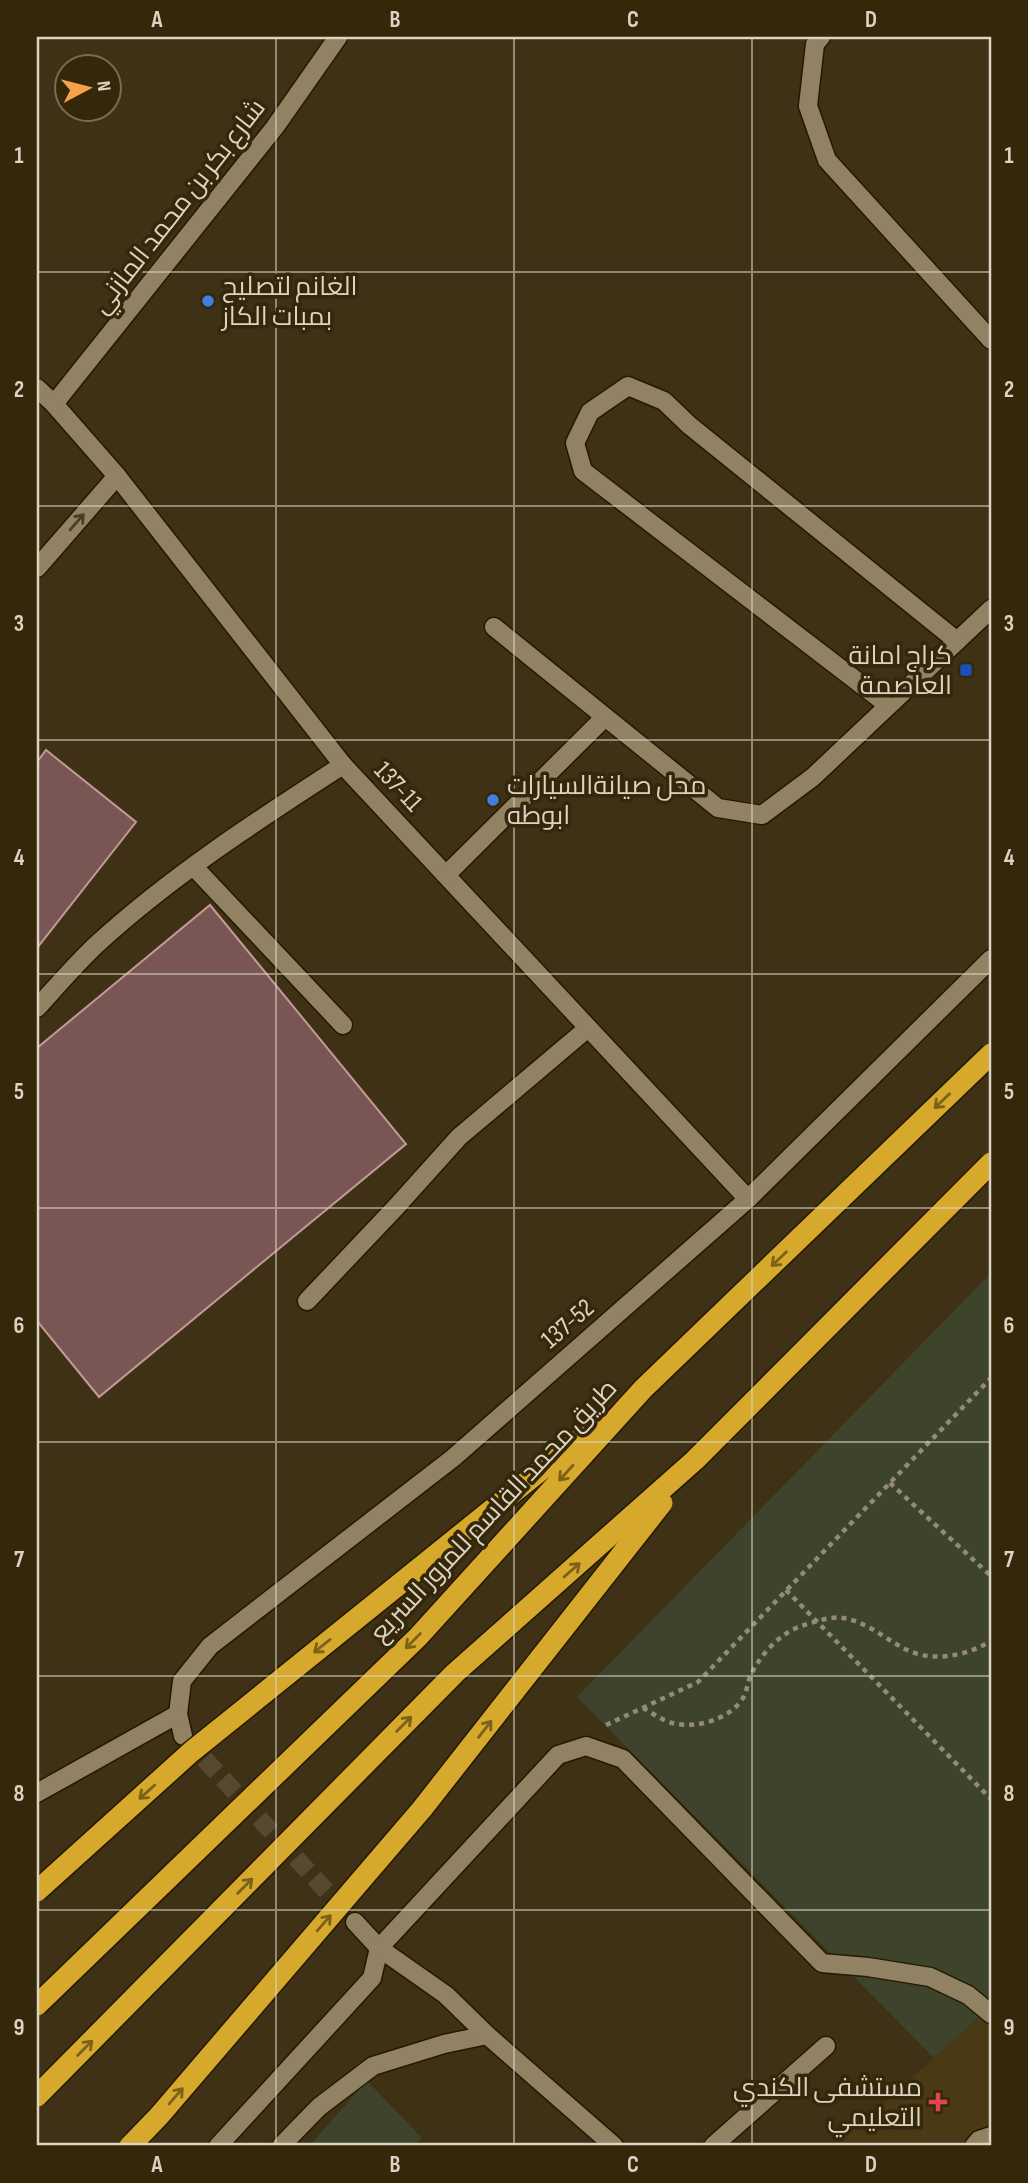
<svg xmlns="http://www.w3.org/2000/svg" width="1028" height="2183" font-family="'Sofia Sans Condensed',Cairo,sans-serif">
  <style>
    .built { fill: #493914 }
    .green { fill: #3e442c }
    .building { fill: #795654; stroke: #c29b98; stroke-width: 2 }
    .lines { fill: none; stroke-linecap: round; stroke-linejoin: round }
    .minor-tunnel { stroke: #56492f; stroke-width: 18; stroke-dasharray: 18 9; stroke-linecap: butt }
    .minor-casing { stroke: #251900; stroke-width: 21 }
    .path { stroke: #948a75; stroke-width: 4.5; stroke-dasharray: 5 5; stroke-linecap: butt }
    .minor { stroke: #908263; stroke-width: 18 }
    .highway-bridge-casing { stroke: #251900; stroke-width: 24; stroke-linecap: butt }
    .highway-bridge { stroke: #d6a82c; stroke-width: 21 }
    .oneway { stroke: #4b3e20 }
    .oneway2 { stroke: #7d6119 }
    .grid { fill: none; stroke: #dbd3c3; stroke-width: 2; stroke-opacity: 0.55 }
    .shop-dot { fill: #3f7fe0; stroke: #34270a; stroke-width: 2.5 }
    .transit-dot { fill: #1a4fb4; stroke: #34270a; stroke-width: 2.5 }
    .health-dot { fill: #e0444e; stroke: #34270a; stroke-width: 2.5 }
    .labels { text-anchor: middle; stroke-width: 7; stroke-linejoin: round; paint-order: stroke }
    .street-label { font-size: 26px; fill: #dbd3c3; stroke: #34270a }
    .poi-label { font-size: 26px; fill: #dbd3c3; stroke: #34270a; text-anchor: start }
    .neatline { fill: none; stroke: #dbd3c3; stroke-width: 2.5 }
    .grid-label { font-size: 23px; text-anchor: middle; font-weight: bold; fill: #dbd3c3 }
  </style>
  <rect width="100%" height="100%" fill="#3e3115"/>
  <polygon class="built" points="991,2007 991,2146 836,2146 934,2058"/>
  <g class="green">
    <polygon points="991,1273 991,2006 934,2058 577,1697"/>
    <polygon points="367,2081 422,2138 413,2146 309,2146"/>
  </g>
  <g class="building">
    <polygon points="46,750 136,822 37,948 37,762"/>
    <polygon points="210,905 406,1144 99,1397 37,1321 37,1048"/>
  </g>
  <g class="lines">
    <polyline class="minor-tunnel" points="186,1739 355,1922"/>
    <g class="minor-casing">
      <g id="minor">
        <polyline points="821,37 815,44 808,106 827,160 991,340"/>
        <polyline points="37,388 54,404 117,476 343,765 748,1199"/>
        <polyline points="54,404 275,127 338,37"/>
        <polyline points="37,568 117,476"/>
        <polyline points="494,627 718,808 762,815 813,777 991,609"/>
        <polyline points="888,705 583,471 575,443 590,412 628,386 664,401 689,425 957,641"/>
        <polyline points="194,867 343,1025"/>
        <polyline points="446,875 605,717"/>
        <path d="M37,1008C56,987 75,965 96,945C171,876 258,820 343,765"/>
        <polyline points="307,1301 397,1206 459,1137 588,1028"/>
        <polyline points="183,1736 178,1714 182,1681 210,1646 453,1458 748,1199 991,959"/>
        <polyline points="37,1793 178,1714"/>
        <polyline points="218,2146 372,1978 379,1948 355,1922"/>
        <polyline points="281,2146 319,2107 373,2066 444,2044 487,2035"/>
        <polyline points="614,2146 487,2035 446,1995 379,1948 558,1755 586,1746 623,1759 822,1963 868,1967 930,1977 968,1995 991,2014"/>
        <polyline points="713,2146 826,2046"/>
        <polyline points="974,2146 979,2140 991,2136"/>
      </g>
    </g>
    <g class="path">
      <polyline points="890,1483 991,1576"/>
      <polyline points="786,1590 991,1799"/>
      <path d="M643,1708C652,1713 662,1720 672,1723C696,1729 729,1720 743,1698C747,1692 747,1684 750,1677C759,1656 779,1634 801,1626C814,1622 830,1616 843,1618C867,1622 884,1638 905,1649C932,1663 966,1656 991,1641"/>
      <polyline points="606,1725 698,1682 991,1378"/>
    </g>
    <use href="#minor" class="minor"/>
    <g class="highway-bridge-casing">
      <g id="highway-bridge">
        <polyline points="37,1891 191,1752 592,1429"/>
        <polyline points="37,2005 418,1637 643,1389 991,1054"/>
        <polyline points="37,2096 455,1673 695,1460 991,1163"/>
        <polyline points="130,2146 159,2116 422,1809 662,1503"/>
      </g>
    </g>
    <use href="#highway-bridge" class="highway-bridge"/>
  </g>
  <defs><path id="oneway-shaft" d="M-6 0H5M1.5-3L5.5 0L1.5 3" fill="none" stroke-width="1.6" stroke-linecap="round" stroke-linejoin="round" transform="scale(1.75)"/></defs>
  <use class="oneway" href="#oneway-shaft" transform="translate(77 522) rotate(-49)"/>
  <g class="oneway2">
    <use href="#oneway-shaft" transform="translate(942 1101) rotate(136)"/>
    <use href="#oneway-shaft" transform="translate(779 1259) rotate(136)"/>
    <use href="#oneway-shaft" transform="translate(566 1473) rotate(132)"/>
    <use href="#oneway-shaft" transform="translate(572 1570) rotate(-41)"/>
    <use href="#oneway-shaft" transform="translate(413 1641) rotate(135)"/>
    <use href="#oneway-shaft" transform="translate(322 1646) rotate(141)"/>
    <use href="#oneway-shaft" transform="translate(404 1724) rotate(-45)"/>
    <use href="#oneway-shaft" transform="translate(485 1729) rotate(-52)"/>
    <use href="#oneway-shaft" transform="translate(147 1792) rotate(138)"/>
    <use href="#oneway-shaft" transform="translate(245 1886) rotate(-45)"/>
    <use href="#oneway-shaft" transform="translate(324 1923) rotate(-49)"/>
    <use href="#oneway-shaft" transform="translate(85 2048) rotate(-45)"/>
    <use href="#oneway-shaft" transform="translate(176 2096) rotate(-49)"/>
  </g>
  <path class="grid" d="M276,37V2146M514,37V2146M752,37V2146M37,272H991M37,506H991M37,740H991M37,974H991M37,1208H991M37,1442H991M37,1676H991M37,1910H991"/>
  <g class="shop-dot">
    <circle cx="208" cy="301" r="7"/>
    <circle cx="493" cy="800" r="7"/>
  </g>
  <rect class="transit-dot" x="959" y="663" width="14" height="14" rx="3.5"/>
  <path class="health-dot" d="M934.5 2091.5h7v7h7v7h-7v7h-7v-7h-7v-7h7z"/>
  <g class="labels">
    <g class="street-label">
      <text transform="translate(178 206) rotate(-52)" y="9">شارع بكر بن محمد المازني</text>
      <text transform="translate(399 786) rotate(47)" y="9">137-11</text>
      <text transform="translate(567 1323) rotate(-41)" y="9">137-52</text>
      <text transform="translate(493 1510) rotate(-47)" y="9">طريق محمد القاسم للمرور السريع</text>
    </g>
    <g class="poi-label">
      <text x="222" y="295">الغانم لتصليح<tspan x="222" dy="30">بمبات الكاز</tspan></text>
      <text x="952" y="664" text-anchor="end">كراج امانة<tspan x="952" dy="30">العاصمة</tspan></text>
      <text x="507" y="794">محل صيانةالسيارات<tspan x="507" dy="30">ابوطه</tspan></text>
      <text x="922" y="2096" text-anchor="end">مستشفى الكندي<tspan x="922" dy="30">التعليمي</tspan></text>
    </g>
  </g>
  <rect width="1028" height="2183" fill="none" stroke="#34270a" stroke-width="77"/>
  <g transform="translate(88 88) rotate(83)"><circle r="33" fill="#34270a" stroke="#776c54" stroke-width="2"/>
  <path d="M0-5L12 26L0 18L-12 26Z" fill="#f7a149"/>
  <text y="-10" font-size="19" font-weight="bold" text-anchor="middle" fill="#dbd3c3">N</text>
  </g>
  <rect x="38" y="38" width="952" height="2106" class="neatline"/>
  <g class="grid-label">
    <text x="157" y="27">A</text>
    <text x="395" y="27">B</text>
    <text x="633" y="27">C</text>
    <text x="871" y="27">D</text>
    <text x="19" y="163">1</text>
    <text x="1009" y="163">1</text>
    <text x="19" y="397">2</text>
    <text x="1009" y="397">2</text>
    <text x="19" y="631">3</text>
    <text x="1009" y="631">3</text>
    <text x="19" y="865">4</text>
    <text x="1009" y="865">4</text>
    <text x="19" y="1099">5</text>
    <text x="1009" y="1099">5</text>
    <text x="19" y="1333">6</text>
    <text x="1009" y="1333">6</text>
    <text x="19" y="1567">7</text>
    <text x="1009" y="1567">7</text>
    <text x="19" y="1801">8</text>
    <text x="1009" y="1801">8</text>
    <text x="19" y="2035">9</text>
    <text x="1009" y="2035">9</text>
    <text x="157" y="2172">A</text>
    <text x="395" y="2172">B</text>
    <text x="633" y="2172">C</text>
    <text x="871" y="2172">D</text>
  </g>
</svg>
